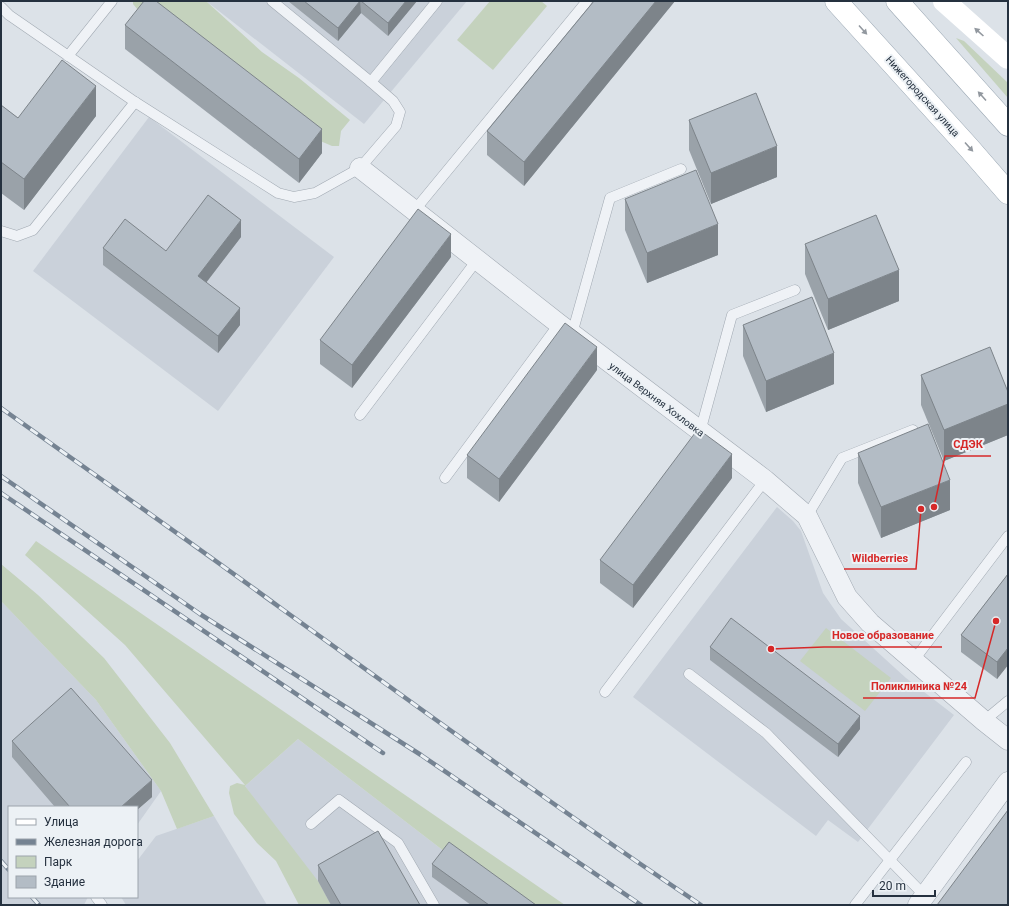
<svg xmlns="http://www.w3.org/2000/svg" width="1009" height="906" font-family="Roboto,sans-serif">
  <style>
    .built { fill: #cad1da }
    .green { fill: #c4d2bd }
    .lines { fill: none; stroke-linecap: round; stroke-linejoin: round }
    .lane-casing { stroke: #a1a9b2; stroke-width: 11 }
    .street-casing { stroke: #a1a9b2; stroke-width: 21 }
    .primary-casing { stroke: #9ba8b4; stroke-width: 23 }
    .lane { stroke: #eff2f6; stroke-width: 10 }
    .street { stroke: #eff2f6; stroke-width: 20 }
    .secondary { stroke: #fff; stroke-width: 22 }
    .primary { stroke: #fff; stroke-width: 22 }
    .rail-casing { stroke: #758392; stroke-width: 4.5 }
    .rail { stroke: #ecf1f5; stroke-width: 3; stroke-dasharray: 9; stroke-linecap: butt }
    .wall { fill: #9aa2a9 }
    .shaded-wall { fill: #7d848a }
    .building { fill: #b3bcc5; stroke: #7d848a }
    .oneway { fill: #92989f }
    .labels { text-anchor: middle; stroke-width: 4; stroke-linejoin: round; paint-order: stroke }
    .street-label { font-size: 10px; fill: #25313f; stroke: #ecf1f5 }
    .leader { fill: none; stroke: #d62828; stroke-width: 1.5 }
    .callout-dot { fill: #d62828; stroke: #ecf1f5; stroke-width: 1.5 }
    .callout-label { font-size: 11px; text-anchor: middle; font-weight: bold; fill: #d62828; stroke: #ecf1f5; stroke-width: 4; stroke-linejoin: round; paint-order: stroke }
  </style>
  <rect width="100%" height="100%" fill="#dce2e8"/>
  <g class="built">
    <polygon points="206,1 467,1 364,124"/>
    <polygon points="149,117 334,257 218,411 33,271"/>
    <polygon points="777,507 793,521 801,531 823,593 841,619 906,678 954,715 858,842 828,820 816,836 633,697"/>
    <polygon points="1,601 96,700 161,791 137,825 137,807 9,807 9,897 88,897 84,905 1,905"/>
    <polygon points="298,739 449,855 518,905 331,905 245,786"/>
    <polygon points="214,816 267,905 126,905 121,897 137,897 137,861 156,836"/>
  </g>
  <g class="green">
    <polygon points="133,1 206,1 262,52 299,78 350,120 341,131 339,146 332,146 318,140 138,10 133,4"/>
    <polygon points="490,1 541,1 547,6 493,70 457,40"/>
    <polygon points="956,38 964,41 1008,83 1008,98"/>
    <polygon points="36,541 565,905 518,905 449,855 298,739 245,786 318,881 331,905 299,905 276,861 257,843 234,814 229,793 230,786 237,783 245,785 125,645 25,555"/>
    <polygon points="1,564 38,595 104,658 170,743 214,816 177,829 161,791 96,700 1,601"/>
    <polygon points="826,628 891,678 865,711 800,661"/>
  </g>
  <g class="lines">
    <g class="lane-casing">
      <g id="lane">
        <polyline points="272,1 371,82 437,1"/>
        <polyline points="1,7 9,15 135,102 278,193 294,197 315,193 360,168 396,126 400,112 393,101 371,82"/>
        <polyline points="68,56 112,1"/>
        <polyline points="414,211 587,1"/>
        <polyline points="1,231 17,236 33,230 135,102"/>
        <polyline points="572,334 610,198 681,169"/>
        <polyline points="360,415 477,260"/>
        <polyline points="700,432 732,315 795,290"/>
        <polyline points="445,478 559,324"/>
        <polyline points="807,516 842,458 913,430"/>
        <polyline points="914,660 1008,536"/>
        <polyline points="689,674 766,733 925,896"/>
        <polyline points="605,692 765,480"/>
        <polyline points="984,721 1008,701"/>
        <polyline points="311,824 339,800 398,843 434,905"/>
        <polyline points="96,897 102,905"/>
        <polyline points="855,905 966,762"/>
      </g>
    </g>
    <g class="street-casing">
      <g id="street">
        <polyline points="360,168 559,324 765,480 807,516 847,597 870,623 984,721 1008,740"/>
        <polyline points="918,905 1008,782"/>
      </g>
    </g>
    <g class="primary-casing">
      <g id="primary">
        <polyline points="836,1 969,148 1008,193"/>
        <polyline points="897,1 1008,125"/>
      </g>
    </g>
    <use href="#lane" class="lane"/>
    <use href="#street" class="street"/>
    <polyline class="secondary" points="944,1 1008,58"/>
    <use href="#primary" class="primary"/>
    <g class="rail-casing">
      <g id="rail">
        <path d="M1,408C95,475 189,541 282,609C421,709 559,810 701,905"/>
        <polyline points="1,476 200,614 421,755 641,905"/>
        <polyline points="1,493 383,753"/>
        <polyline points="1,861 9,870"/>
        <polyline points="32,897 39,905"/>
      </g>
    </g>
    <use href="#rail" class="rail"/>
  </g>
  <g class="wall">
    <polygon points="288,1 417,1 388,36 361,13 338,41"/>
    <polygon points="594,1 675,1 524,186 487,155 487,131"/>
    <polygon points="125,25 322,153 299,183 125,49"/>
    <polygon points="1,105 18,118 96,116 24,210 1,193"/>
    <polygon points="689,120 777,177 711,204 689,150"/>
    <polygon points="625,199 718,255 647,283 625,230"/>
    <polygon points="241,237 206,283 240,325 218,353 103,265 103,248 166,251"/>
    <polygon points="805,244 899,301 828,330 805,274"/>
    <polygon points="451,257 352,388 320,364 320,340"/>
    <polygon points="743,325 834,384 766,412 743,356"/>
    <polygon points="597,370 499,502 467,478 467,455"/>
    <polygon points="921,375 1008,392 1008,435 944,461 921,405"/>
    <polygon points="858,453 950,510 881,538 858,483"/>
    <polygon points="732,478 633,608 600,583 600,560"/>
    <polygon points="1008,574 1008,665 997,679 961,652 961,635"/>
    <polygon points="710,647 860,729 838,757 710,660"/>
    <polygon points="12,741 152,797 137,810 137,807 55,807 12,757"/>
    <polygon points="432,864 536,905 471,905 432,877"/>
    <polygon points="318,865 420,905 331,905 318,881"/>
  </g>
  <g class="shaded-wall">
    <polygon points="360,1 361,13 338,41 338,28"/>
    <polygon points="406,1 417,1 388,36 388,23"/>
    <polygon points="656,1 675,1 524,186 524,162"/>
    <polygon points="96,86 96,116 24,210 24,179"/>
    <polygon points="322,129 322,153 299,183 299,159"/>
    <polygon points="777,146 777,177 711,204 711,173"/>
    <polygon points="241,220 241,237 198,293 198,276"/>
    <polygon points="718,224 718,255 647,283 647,253"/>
    <polygon points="451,234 451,257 352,388 352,365"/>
    <polygon points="899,270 899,301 828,330 828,299"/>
    <polygon points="240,308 240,325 218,353 218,336"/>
    <polygon points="597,347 597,370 499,502 499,479"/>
    <polygon points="834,353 834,384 766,412 766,381"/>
    <polygon points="1008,404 1008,435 944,461 944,430"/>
    <polygon points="732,454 732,478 633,608 633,585"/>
    <polygon points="950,480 950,510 881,538 881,507"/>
    <polygon points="1008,648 1008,665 997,679 997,662"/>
    <polygon points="860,716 860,729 838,757 838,744"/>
    <polygon points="152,780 152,797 137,810 137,807 121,807"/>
  </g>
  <g class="building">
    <polygon points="144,1 156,1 322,129 299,159 125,25"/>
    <polygon points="304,1 360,1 338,28"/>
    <polygon points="361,1 406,1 388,23"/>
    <polygon points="594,1 656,1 524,162 487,131"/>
    <polygon points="62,60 96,86 24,179 1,162 1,105 18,118"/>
    <polygon points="756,93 777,146 711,173 689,120"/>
    <polygon points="696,170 718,224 647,253 625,199"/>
    <polygon points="208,195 241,220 198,276 240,308 218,336 103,248 125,219 166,251"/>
    <polygon points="418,209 451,234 352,365 320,340"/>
    <polygon points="876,215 899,270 828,299 805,244"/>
    <polygon points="812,297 834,353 766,381 743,325"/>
    <polygon points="565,323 597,347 499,479 467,455"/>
    <polygon points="990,347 1008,392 1008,404 944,430 921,375"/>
    <polygon points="928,424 950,480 881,507 858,453"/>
    <polygon points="698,429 732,454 633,585 600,560"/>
    <polygon points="1008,574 1008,648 997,662 961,635"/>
    <polygon points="731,618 860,716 838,744 710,647"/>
    <polygon points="71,688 152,780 121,807 70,807 12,741"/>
    <polygon points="1008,810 1008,905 937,905"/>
    <polygon points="378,831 420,905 341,905 318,865"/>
    <polygon points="449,842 536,905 489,905 432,864"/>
  </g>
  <defs><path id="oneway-solid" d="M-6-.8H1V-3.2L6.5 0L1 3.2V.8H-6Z"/></defs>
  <g class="oneway">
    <use href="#oneway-solid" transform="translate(863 30) rotate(48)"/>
    <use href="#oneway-solid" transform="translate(979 32) rotate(-138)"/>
    <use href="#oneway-solid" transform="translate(982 96) rotate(-132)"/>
    <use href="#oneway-solid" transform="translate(969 147) rotate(48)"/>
  </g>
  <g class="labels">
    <g class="street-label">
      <text transform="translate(923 96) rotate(48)" y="4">Нижегородская улица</text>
      <text transform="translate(657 399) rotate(37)" y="4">улица Верхняя Хохловка</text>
    </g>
  </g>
  <path class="leader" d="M934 507L945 456H991M921 509L916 569H844M771 649L824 647H942M996 621L975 698H863"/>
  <g class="callout-dot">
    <circle cx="934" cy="507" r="4"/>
    <circle cx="921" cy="509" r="4"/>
    <circle cx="771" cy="649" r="4"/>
    <circle cx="996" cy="621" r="4"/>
  </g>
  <g class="callout-label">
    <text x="968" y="448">СДЭК</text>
    <text x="880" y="562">Wildberries</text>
    <text x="883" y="639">Новое образование</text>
    <text x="919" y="690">Поликлиника №24</text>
  </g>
  <rect width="1009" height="906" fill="none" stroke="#25313f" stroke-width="4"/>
  <rect x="8" y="806" width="130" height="92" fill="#ecf1f5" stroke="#9ca4ac"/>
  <rect x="16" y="819" width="20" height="6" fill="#ffffff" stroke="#9ca4ac"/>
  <text x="44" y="826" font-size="12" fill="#25313f">Улица</text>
  <rect x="16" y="839" width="20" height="6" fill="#758392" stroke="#9ca4ac"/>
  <text x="44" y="846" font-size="12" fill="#25313f">Железная дорога</text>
  <rect x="16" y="856" width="20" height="12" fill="#c4d2bd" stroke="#9ca4ac"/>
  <text x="44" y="866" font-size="12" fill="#25313f">Парк</text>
  <rect x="16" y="876" width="20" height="12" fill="#b3bcc5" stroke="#9ca4ac"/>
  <text x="44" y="886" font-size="12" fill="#25313f">Здание</text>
  <path d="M873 890v6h62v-6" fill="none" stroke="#25313f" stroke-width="2"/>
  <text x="879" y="890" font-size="12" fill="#25313f" stroke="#ecf1f5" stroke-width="3" paint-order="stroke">20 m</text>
</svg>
